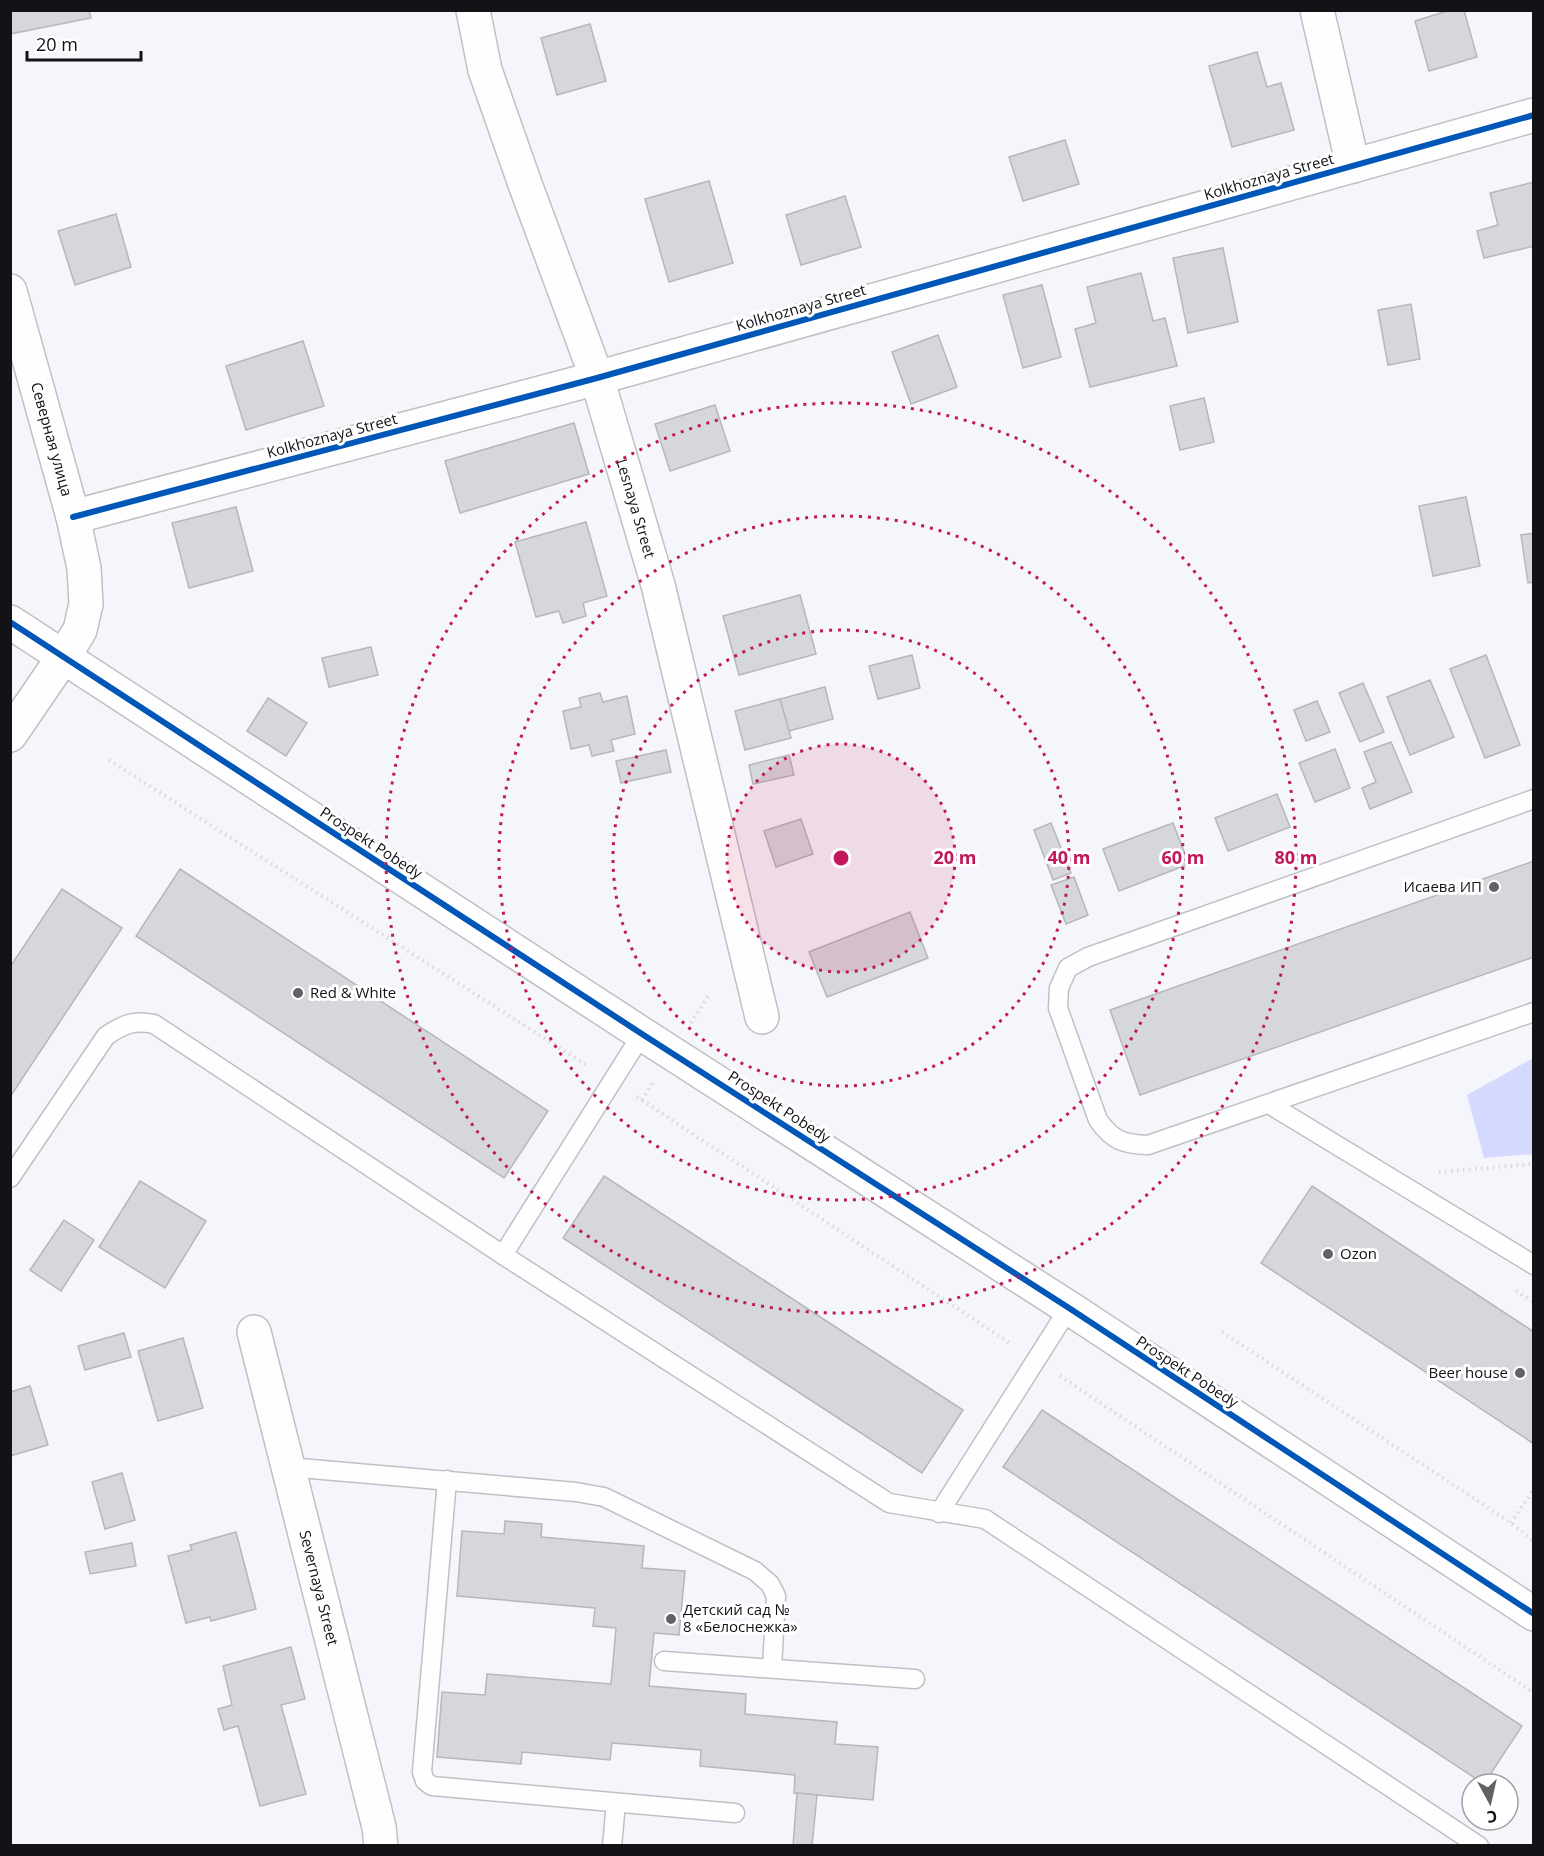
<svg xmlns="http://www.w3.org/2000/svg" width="1544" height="1856" font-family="'Open Sans',sans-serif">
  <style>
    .green { fill: #d5d9fd }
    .building { fill: #d6d7dc; stroke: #b6b7bb; stroke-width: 1.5 }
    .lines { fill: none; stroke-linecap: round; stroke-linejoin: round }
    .lane-casing { stroke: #bfc0c4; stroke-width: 21 }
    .street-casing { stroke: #bfc0c4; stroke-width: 36 }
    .path { stroke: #d9d9db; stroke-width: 4; stroke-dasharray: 1.5 4.5; stroke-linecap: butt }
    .lane { stroke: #fefefe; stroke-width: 18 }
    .street { stroke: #fefefe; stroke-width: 33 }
    .cycleway-casing { stroke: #fff; stroke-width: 10 }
    .cycleway { stroke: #0057b8; stroke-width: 6 }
    .ring { fill: none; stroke: #c2185b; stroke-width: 3; stroke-dasharray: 3 6 }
    .poi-dot { fill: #616267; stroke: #fff; stroke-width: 2 }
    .labels { text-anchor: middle; stroke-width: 6; stroke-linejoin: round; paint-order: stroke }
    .street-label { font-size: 15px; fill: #121217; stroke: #fff }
    .poi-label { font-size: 15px; fill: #121217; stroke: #fff; text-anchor: start }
    .centre { fill: #c2185b; stroke: #fff; stroke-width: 3 }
    .ring-label { font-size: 18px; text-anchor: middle; font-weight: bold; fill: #c2185b; stroke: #fff; stroke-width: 6; stroke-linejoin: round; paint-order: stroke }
  </style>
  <rect width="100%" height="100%" fill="#f5f6fb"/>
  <polygon class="green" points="1533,1058 1533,1154 1484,1158 1467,1095"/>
  <g class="building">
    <polygon points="10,10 89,10 91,18 10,34"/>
    <polygon points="1450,10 1464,10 1477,57 1429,71 1415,21"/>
    <polygon points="590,24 606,81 557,95 541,38"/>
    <polygon points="1257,52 1267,87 1281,83 1294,130 1232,147 1209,66"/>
    <polygon points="1065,140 1079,184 1023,201 1009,157"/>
    <polygon points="709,181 733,263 669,282 645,199"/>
    <polygon points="1534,182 1534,246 1484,258 1477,231 1498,225 1490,193"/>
    <polygon points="845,196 861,247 801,265 786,215"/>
    <polygon points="116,214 131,267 75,285 58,231"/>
    <polygon points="1223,248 1238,322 1188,333 1173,258"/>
    <polygon points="1141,273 1153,321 1165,318 1177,366 1090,387 1075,329 1096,323 1087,287"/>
    <polygon points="1042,285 1061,357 1023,368 1003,295"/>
    <polygon points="1411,304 1420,359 1388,365 1378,310"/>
    <polygon points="938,335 957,387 911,404 892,352"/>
    <polygon points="303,341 324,406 246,430 226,366"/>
    <polygon points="1204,398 1214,442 1180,450 1170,406"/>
    <polygon points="715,405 730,451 670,471 655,424"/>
    <polygon points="574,423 589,474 460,513 445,461"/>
    <polygon points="1466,497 1480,566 1433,576 1419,506"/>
    <polygon points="236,507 253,571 189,588 172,523"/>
    <polygon points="586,522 607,596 583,603 586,616 563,623 559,611 536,617 515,542"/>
    <polygon points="1534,533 1534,582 1528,583 1521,535"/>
    <polygon points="800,595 816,654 739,675 723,616"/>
    <polygon points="371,647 378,675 329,687 322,658"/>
    <polygon points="912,655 920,688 878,699 869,666"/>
    <polygon points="1486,655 1520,745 1485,758 1450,669"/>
    <polygon points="1430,680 1454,737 1410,755 1387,697"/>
    <polygon points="1363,683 1384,732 1360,742 1339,693"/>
    <polygon points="825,687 833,719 789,731 780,699"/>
    <polygon points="600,693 603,702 627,696 635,734 611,740 614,751 592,756 589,745 571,749 563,711 581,707 579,698"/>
    <polygon points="268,698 307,723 286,756 247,731"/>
    <polygon points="780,699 791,738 745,750 735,711"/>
    <polygon points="1317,701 1330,732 1306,741 1294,710"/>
    <polygon points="1391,742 1412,792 1370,809 1362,788 1376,782 1364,752"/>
    <polygon points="1335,749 1350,788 1315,802 1299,763"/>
    <polygon points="666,750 671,772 621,783 616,761"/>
    <polygon points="789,755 794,775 753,784 749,765"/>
    <polygon points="1277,794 1290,827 1228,851 1215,818"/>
    <polygon points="801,819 813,854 776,867 764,831"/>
    <polygon points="1051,823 1071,873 1053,880 1034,830"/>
    <polygon points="1173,823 1189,864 1119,891 1103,849"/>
    <polygon points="1534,861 1534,957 1140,1095 1110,1010"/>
    <polygon points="180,869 548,1111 504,1178 136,936"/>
    <polygon points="1074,877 1088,915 1066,924 1051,885"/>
    <polygon points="62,889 122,928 10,1097 10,967"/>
    <polygon points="910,912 928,958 827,997 809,952"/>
    <polygon points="604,1176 963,1410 922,1473 563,1238"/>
    <polygon points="140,1181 206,1221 165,1288 99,1247"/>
    <polygon points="1312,1186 1534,1332 1534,1444 1261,1263"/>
    <polygon points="64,1220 94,1240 61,1291 30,1270"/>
    <polygon points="124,1333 131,1357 85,1370 78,1346"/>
    <polygon points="183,1338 203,1408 158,1421 138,1351"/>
    <polygon points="30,1386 48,1445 10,1456 10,1392"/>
    <polygon points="1042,1410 1522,1726 1484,1784 1003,1467"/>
    <polygon points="122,1473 135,1520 105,1529 92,1482"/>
    <polygon points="505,1521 542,1524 541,1537 644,1546 642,1568 685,1571 679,1635 654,1633 649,1686 746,1694 745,1714 837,1722 835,1744 878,1747 873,1800 794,1793 795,1775 700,1766 701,1750 612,1743 610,1760 522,1752 521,1764 437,1757 442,1692 485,1695 487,1674 611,1684 616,1628 593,1626 595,1608 457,1596 462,1531 504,1534"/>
    <polygon points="236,1532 256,1609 211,1621 210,1617 186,1623 168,1556 192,1550 190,1545"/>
    <polygon points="132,1543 136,1566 90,1574 85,1552"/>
    <polygon points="291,1647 305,1699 281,1705 306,1794 260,1806 238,1726 224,1730 218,1709 232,1705 223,1666"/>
    <polygon points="797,1793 817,1795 812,1846 793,1846"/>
  </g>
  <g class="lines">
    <g class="lane-casing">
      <g id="lane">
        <path d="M1534,799L1088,957L1068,968L1059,988L1058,1008L1098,1120C1113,1141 1123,1144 1148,1145L1534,1012"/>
        <polyline points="1269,1104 1534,1265"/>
        <path d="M10,1178L106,1036C124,1024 133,1020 154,1024L503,1255L889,1503L985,1519L1479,1846"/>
        <polyline points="503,1255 642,1034"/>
        <polyline points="288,1467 576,1492 604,1497 755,1571 770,1584 776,1596 772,1668"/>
        <polyline points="447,1480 422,1772 425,1781 432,1786 735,1813"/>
        <polyline points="939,1513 1069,1308"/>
        <polyline points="664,1661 915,1679"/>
        <polyline points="612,1846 616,1803"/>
      </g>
    </g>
    <g class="street-casing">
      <g id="street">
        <path id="s1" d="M473,10L485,70L525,184L597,378L658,585L762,1017"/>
        <polyline points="1317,10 1353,166"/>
        <path id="s2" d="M10,291L73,517L84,568L86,604L80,630L64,656L10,735"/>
        <polyline points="73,517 597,378 1534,115"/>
        <polyline points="10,622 642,1034 1069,1308 1534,1614"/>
        <path id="s3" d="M254,1332L379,1827L381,1846"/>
      </g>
    </g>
    <g class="path">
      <polyline points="109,760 588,1066"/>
      <polyline points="691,1023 710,993"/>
      <polyline points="637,1097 1011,1344"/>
      <polyline points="642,1100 653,1083"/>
      <polyline points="1439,1172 1534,1164"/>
      <polyline points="1516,1291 1534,1302"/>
      <polyline points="1222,1332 1511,1523 1534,1541"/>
      <polyline points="1060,1376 1534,1693"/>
      <polyline points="1511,1523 1534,1489"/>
    </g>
    <use href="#lane" class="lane"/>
    <use href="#street" class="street"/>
    <g class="cycleway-casing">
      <g id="cycleway">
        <polyline points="73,517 597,378 1534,115"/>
        <polyline points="10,622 642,1034 1069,1308 1534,1614"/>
      </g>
    </g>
    <use href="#cycleway" class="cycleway"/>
  </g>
  <circle cx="841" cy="858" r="114" fill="#c2185b" fill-opacity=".12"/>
  <g class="ring">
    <circle cx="841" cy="858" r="114"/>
    <circle cx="841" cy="858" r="228"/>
    <circle cx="841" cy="858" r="342"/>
    <circle cx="841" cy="858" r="455"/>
  </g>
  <g class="poi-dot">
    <circle cx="1494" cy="887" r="6"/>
    <circle cx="298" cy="993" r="6"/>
    <circle cx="1328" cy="1254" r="6"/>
    <circle cx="1520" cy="1373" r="6"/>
    <circle cx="671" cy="1619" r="6"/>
  </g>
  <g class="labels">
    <g class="street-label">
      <text transform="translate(1269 177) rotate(-16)" y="5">Kolkhoznaya Street</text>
      <text transform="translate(801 308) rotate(-16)" y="5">Kolkhoznaya Street</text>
      <text transform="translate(332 436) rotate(-15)" y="5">Kolkhoznaya Street</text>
      <text dy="5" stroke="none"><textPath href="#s2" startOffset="154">Северная улица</textPath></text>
      <text dy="5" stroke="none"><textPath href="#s1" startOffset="525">Lesnaya Street</textPath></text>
      <text transform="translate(371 843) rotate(33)" y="5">Prospekt Pobedy</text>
      <text transform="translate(779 1107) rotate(33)" y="5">Prospekt Pobedy</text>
      <text transform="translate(1187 1372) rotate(33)" y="5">Prospekt Pobedy</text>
      <text dy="5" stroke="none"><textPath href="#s3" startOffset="264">Severnaya Street</textPath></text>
    </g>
    <g class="poi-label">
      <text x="1482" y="892" text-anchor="end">Исаева ИП</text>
      <text x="310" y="998">Red &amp; White</text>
      <text x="1340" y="1259">Ozon</text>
      <text x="1508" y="1378" text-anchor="end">Beer house</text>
      <text x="683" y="1615">Детский сад №<tspan x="683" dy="17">8 «Белоснежка»</tspan></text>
    </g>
  </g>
  <circle cx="841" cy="858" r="9" class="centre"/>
  <g class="ring-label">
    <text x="955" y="864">20 m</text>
    <text x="1069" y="864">40 m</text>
    <text x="1183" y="864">60 m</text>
    <text x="1296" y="864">80 m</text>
  </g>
  <rect width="1544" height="1856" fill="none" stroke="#121217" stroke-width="24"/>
  <g transform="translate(1490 1802) rotate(172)"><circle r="28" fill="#ffffff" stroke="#a0a0a2" stroke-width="1.5"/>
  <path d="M0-4.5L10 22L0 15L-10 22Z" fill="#616267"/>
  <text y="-9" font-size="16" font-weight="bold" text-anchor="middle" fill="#121217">С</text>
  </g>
  <path d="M27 51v9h114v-9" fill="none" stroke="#121217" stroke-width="3"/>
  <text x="36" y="51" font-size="18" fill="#121217" stroke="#ffffff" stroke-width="4.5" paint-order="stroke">20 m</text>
</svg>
